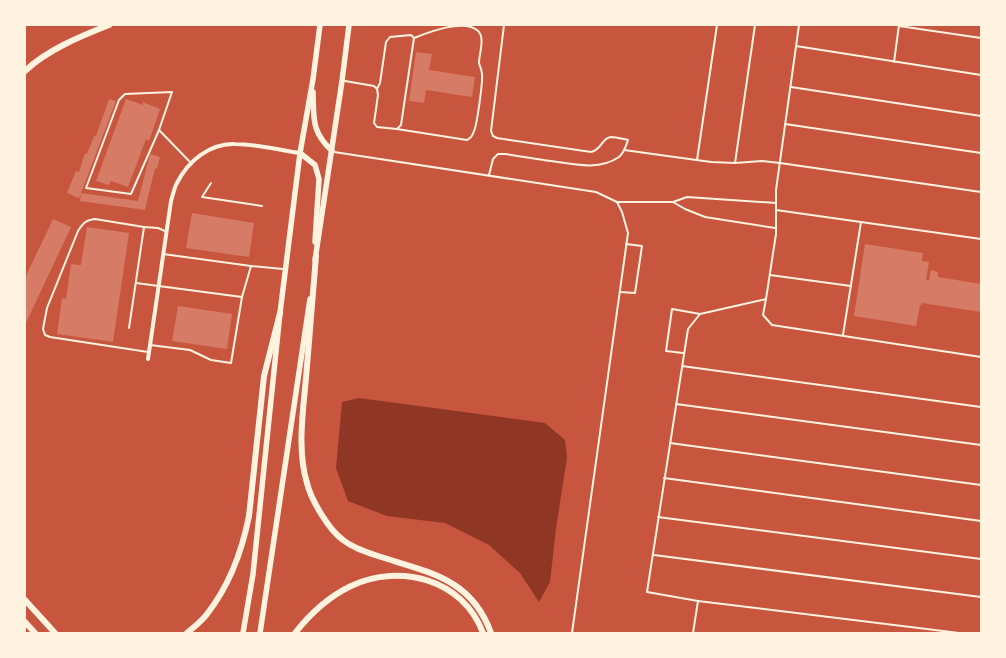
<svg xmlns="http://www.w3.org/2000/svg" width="1006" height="658" font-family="'Fira Sans Condensed',sans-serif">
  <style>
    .water { fill: #8f3625 }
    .building { fill: #d67c66 }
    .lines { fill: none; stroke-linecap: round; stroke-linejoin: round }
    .service { stroke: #fff3e0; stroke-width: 2 }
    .minor { stroke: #fff3e0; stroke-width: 4 }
    .trunk { stroke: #fff3e0; stroke-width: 5.5 }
    .motorway { stroke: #fff3e0; stroke-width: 6 }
  </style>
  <rect width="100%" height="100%" fill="#c8553d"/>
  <polygon class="water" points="359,398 545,423 565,440 567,458 556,528 550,582 539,602 520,573 489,545 445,523 387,516 348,501 336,468 342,402"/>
  <g class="building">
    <polygon points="416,52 432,54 429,70 475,77 472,97 426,90 424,103 409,101"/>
    <polygon points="109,99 116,101 81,193 138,201 150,154 160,157 157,169 155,168 145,210 80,201 81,193 79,198 67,193 76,171 79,172 85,153 87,154 94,136 96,136"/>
    <polygon points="126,99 143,105 143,102 160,109 149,141 146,139 128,187 111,181 109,185 96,181"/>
    <polygon points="192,213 254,223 249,257 186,248"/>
    <polygon points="53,219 71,227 25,325 25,278"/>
    <polygon points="87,227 129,233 113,342 57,334 62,298 66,299 71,264 81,265"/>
    <polygon points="865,244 923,253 922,261 929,262 926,280 929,280 931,270 938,272 938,277 981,284 981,312 922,303 921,305 920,305 916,326 854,316"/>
    <polygon points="178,306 232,314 227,349 172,341"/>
  </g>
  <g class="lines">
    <g class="service">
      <polyline points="899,26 981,38"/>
      <polyline points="796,46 981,75"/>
      <polyline points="894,62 899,25"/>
      <polyline points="345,81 374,86 377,89 378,95 374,123 377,127 397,129 401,125 414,38 411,35 390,37 386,42 380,83 377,89"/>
      <polyline points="791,87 981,116"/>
      <polyline points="785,124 981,153"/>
      <path d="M397,129L467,140C471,138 473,135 474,131C477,125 483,81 482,74C482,70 480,67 479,63C479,53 486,37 477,30C462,19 429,32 414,38"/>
      <polyline points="159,130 131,194 86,188 119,100 125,94 172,92 159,130 191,163"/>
      <polyline points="624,150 711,162 735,163 762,161 780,163 981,192"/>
      <polyline points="334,152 596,192 617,202 622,212 628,233 572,633"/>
      <polyline points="697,160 717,25"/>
      <polyline points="735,163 755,25"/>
      <path d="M489,175L493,159L498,154H505C520,156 535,159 551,161C572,164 599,171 619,157C624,153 626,146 628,140C623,139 616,137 611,137C601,138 603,149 591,152L497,138L493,136L491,131L504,25"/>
      <polyline points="211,183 202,197 262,206"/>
      <polyline points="617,202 673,202"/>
      <polyline points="776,210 981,239"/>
      <path d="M144,227L95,219C86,220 83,223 78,231L47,308L43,329L45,335L50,337L148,352"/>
      <polyline points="775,228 705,217 685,209 673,202 687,197 776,203"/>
      <polyline points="163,254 251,266"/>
      <polyline points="770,275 851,286"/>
      <polyline points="136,283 242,297 231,363 211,360 190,350 150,345"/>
      <polyline points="620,292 635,293 642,246 626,244"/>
      <polyline points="242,297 251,266 283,269"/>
      <polyline points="766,299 763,315 772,325 981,357"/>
      <polyline points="129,328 144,227 158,228 167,232"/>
      <polyline points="843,335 861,222"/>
      <polyline points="683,353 666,351 672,309 700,314"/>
      <polyline points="682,366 981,407"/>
      <polyline points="676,404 981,445"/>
      <polyline points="670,443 981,485"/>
      <polyline points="664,478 981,521"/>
      <polyline points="658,517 981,559"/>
      <polyline points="654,555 981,597"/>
      <polyline points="698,601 959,633"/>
      <polyline points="693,633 698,601 647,592 688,329 700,314 766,299 776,234 776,190 799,25"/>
    </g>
    <path class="minor" d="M148,359L171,201C173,195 174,188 177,183C188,161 210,143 235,144C257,144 279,150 300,153"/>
    <g class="trunk">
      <path d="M313,92C314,119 311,131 332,151"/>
      <polyline points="300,153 315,165 319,179 315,242"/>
      <polyline points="315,260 342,81 349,25"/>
      <polyline points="243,633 253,574 280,313 300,153 313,79 320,25"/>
      <polyline points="260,633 310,299"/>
    </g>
    <g class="motorway">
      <path d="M25,71C47,50 81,36 109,25"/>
      <path d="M316,256C313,297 309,337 306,378C303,411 297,451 307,483C311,500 329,530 343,540C353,548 366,552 378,556C426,572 471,577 491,633"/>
      <polyline points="25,600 55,633"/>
      <polyline points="25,622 35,633"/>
      <path d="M187,633C194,627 202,621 207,614C229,586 242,551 249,516L264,376L280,313"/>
      <path d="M295,633C310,614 328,597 351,586C400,563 463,579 483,633"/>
    </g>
  </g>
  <rect width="1006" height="658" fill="none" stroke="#fff3e0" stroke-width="52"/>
</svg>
